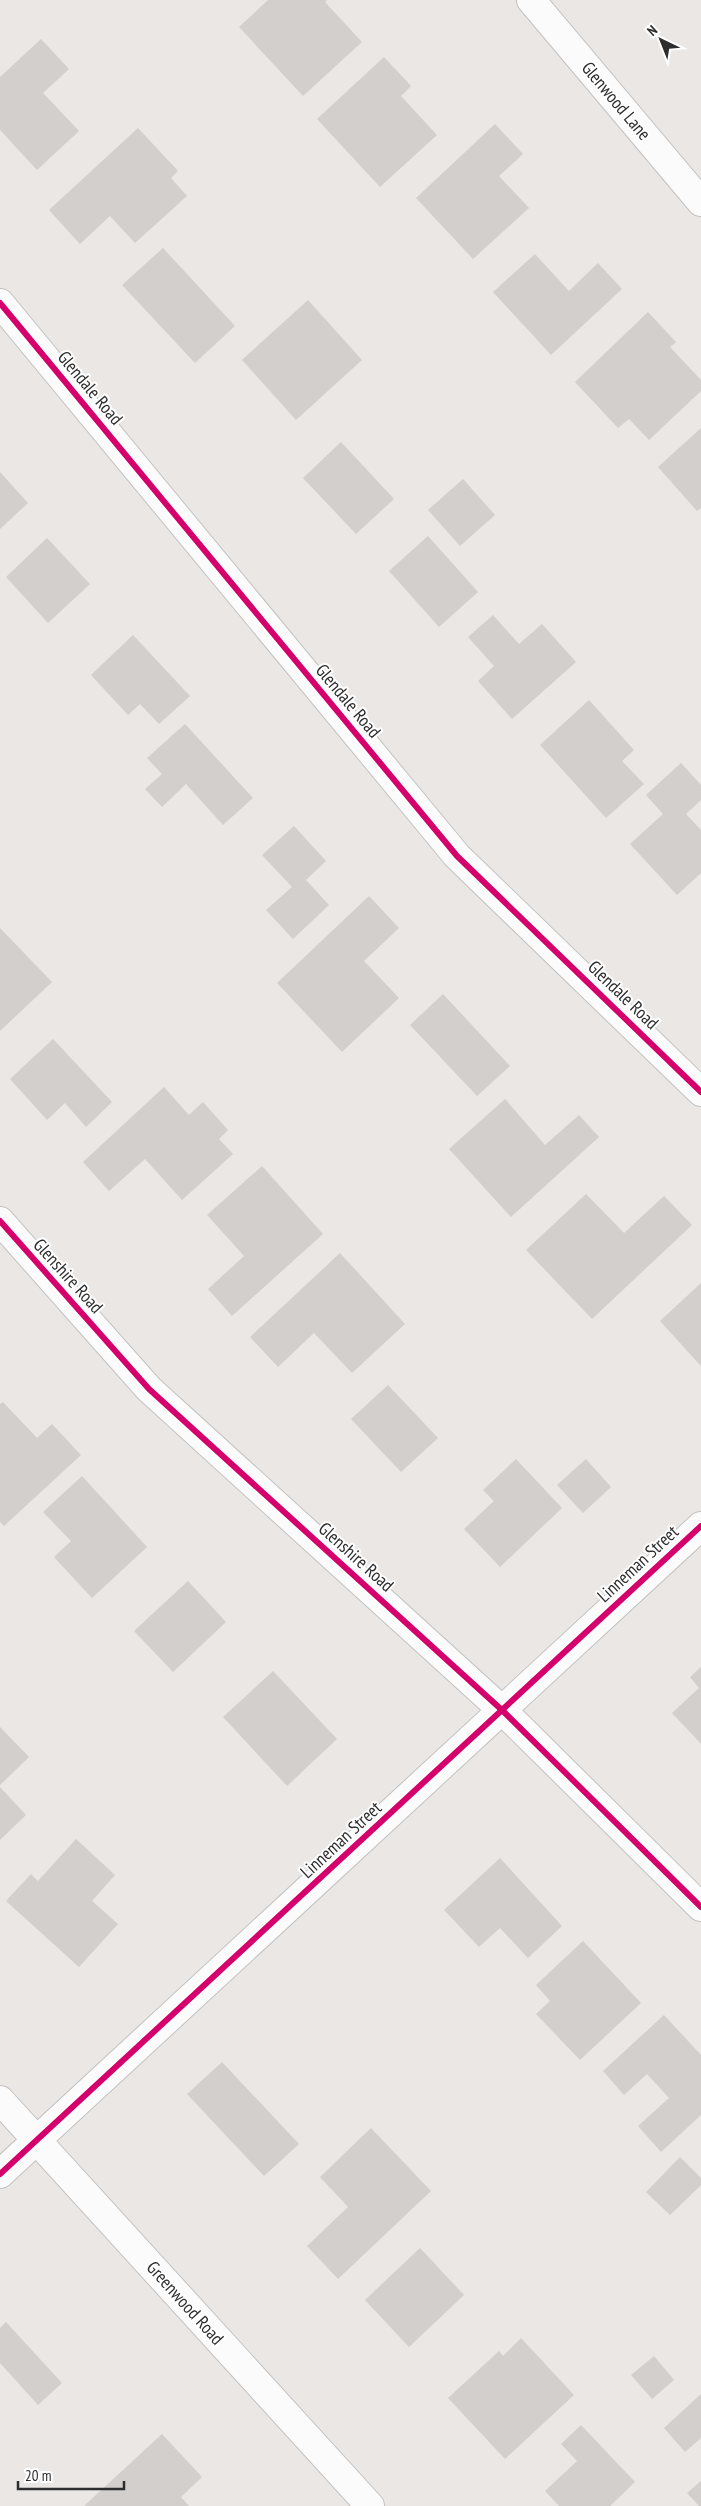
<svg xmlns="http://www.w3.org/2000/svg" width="701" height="2506" font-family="'PT Sans Narrow',sans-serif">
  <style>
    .building { fill: #d2cfcd }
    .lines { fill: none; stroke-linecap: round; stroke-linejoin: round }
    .street-casing { stroke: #c3c2c2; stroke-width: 30 }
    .secondary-casing { stroke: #c3c2c2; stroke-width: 30 }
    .street { stroke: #fcfbfb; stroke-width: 28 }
    .secondary { stroke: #fcfbfb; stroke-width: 28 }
    .cycleway-casing { stroke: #fff; stroke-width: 9 }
    .cycleway { stroke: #d6006c; stroke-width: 6 }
    .labels { text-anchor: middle; stroke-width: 4; stroke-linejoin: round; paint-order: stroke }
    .street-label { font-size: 18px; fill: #2d2d2d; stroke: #fff }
  </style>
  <rect width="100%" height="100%" fill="#eae7e4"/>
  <g class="building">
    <polygon points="268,0 327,0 325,2 362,42 303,96 239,27"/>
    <polygon points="41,39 69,69 43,93 79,131 37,170 0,130 0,77"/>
    <polygon points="384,57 411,86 401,96 437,135 380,187 317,119"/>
    <polygon points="495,124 523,154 499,176 529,208 473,259 416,198"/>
    <polygon points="138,128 178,171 171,178 187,196 135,243 110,216 80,244 49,210"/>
    <polygon points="163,248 235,326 195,363 122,285"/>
    <polygon points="535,254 569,291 598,263 622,289 551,355 493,292"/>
    <polygon points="308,300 362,360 296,420 242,360"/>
    <polygon points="648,312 676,342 670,347 701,380 701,391 649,440 629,419 618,428 575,382"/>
    <polygon points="701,428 701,508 697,511 658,467"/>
    <polygon points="341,442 394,499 356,534 303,478"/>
    <polygon points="0,472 28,503 0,529"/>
    <polygon points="463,479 495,515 460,546 428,510"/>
    <polygon points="428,536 478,592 439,627 389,571"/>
    <polygon points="47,538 90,584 48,623 6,577"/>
    <polygon points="493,615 519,644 542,624 576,662 512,719 478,681 494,666 468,637"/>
    <polygon points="133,635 190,696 159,724 140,704 128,715 91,675"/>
    <polygon points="589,700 634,750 622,761 644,784 606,818 540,745"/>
    <polygon points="185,724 253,798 223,825 186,784 162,807 145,789 162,774 147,758"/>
    <polygon points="681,763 701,785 701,800 686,814 701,830 701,873 677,895 630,844 663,814 646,795"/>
    <polygon points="294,826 326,861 306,880 329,905 293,939 266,910 292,887 262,855"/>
    <polygon points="369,896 399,928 364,961 399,998 342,1052 277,983"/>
    <polygon points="0,928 52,982 0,1031"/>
    <polygon points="443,994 510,1066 477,1096 410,1025"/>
    <polygon points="53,1039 112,1102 86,1127 65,1103 47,1120 10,1079"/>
    <polygon points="164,1087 189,1115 203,1102 228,1130 219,1139 233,1154 182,1200 145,1159 109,1191 83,1162"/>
    <polygon points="505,1099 545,1145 579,1115 599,1137 511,1217 449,1149"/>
    <polygon points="262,1166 323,1234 232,1316 208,1289 244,1256 207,1215"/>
    <polygon points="586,1194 624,1233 664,1196 692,1225 592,1319 526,1250"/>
    <polygon points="340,1253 405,1324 352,1373 314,1333 278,1367 250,1337"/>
    <polygon points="701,1283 701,1366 660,1321"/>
    <polygon points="388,1385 438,1438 401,1472 351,1419"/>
    <polygon points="3,1402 37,1438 52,1424 81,1455 4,1526 0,1522 0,1404"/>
    <polygon points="516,1459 562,1508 500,1567 464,1529 494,1501 483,1490"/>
    <polygon points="586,1459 611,1487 583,1513 557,1485"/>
    <polygon points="82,1476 147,1547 92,1598 54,1557 71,1541 43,1512"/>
    <polygon points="188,1581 226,1622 173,1672 134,1631"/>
    <polygon points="701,1667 701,1744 672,1713 699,1688 690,1677"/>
    <polygon points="273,1671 337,1739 287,1786 223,1717"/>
    <polygon points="0,1727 29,1757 0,1785"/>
    <polygon points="0,1787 26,1815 0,1840"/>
    <polygon points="76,1839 115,1875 92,1901 118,1924 79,1967 6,1901 31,1874 38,1881"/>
    <polygon points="500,1858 562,1926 528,1958 500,1928 479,1947 444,1910"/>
    <polygon points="583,1941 641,2003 580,2060 536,2014 550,2001 536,1985"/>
    <polygon points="664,2015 701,2055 701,2115 661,2152 638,2126 669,2098 647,2074 624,2095 603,2071"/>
    <polygon points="222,2062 299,2144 264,2176 187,2094"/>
    <polygon points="371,2128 431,2191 338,2279 307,2246 348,2207 320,2177"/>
    <polygon points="680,2157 701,2178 701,2185 670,2215 646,2192"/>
    <polygon points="420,2248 464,2295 409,2347 365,2300"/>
    <polygon points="6,2322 62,2383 38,2405 0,2363 0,2328"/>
    <polygon points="521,2338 574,2395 505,2459 448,2398 499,2351 503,2356"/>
    <polygon points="654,2356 674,2380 652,2399 631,2375"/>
    <polygon points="701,2394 701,2438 685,2452 664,2428"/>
    <polygon points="581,2425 635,2482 610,2506 559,2506 545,2491 577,2461 561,2444"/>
    <polygon points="162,2434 202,2477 181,2497 189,2506 84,2506"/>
    <polygon points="701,2481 701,2506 699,2506 687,2493"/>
  </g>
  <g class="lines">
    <g class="street-casing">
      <g id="street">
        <polyline points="531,0 701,202"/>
        <polyline points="0,303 457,856 701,1092"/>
        <polyline points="0,1221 149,1389 503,1711 701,1907"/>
        <polyline points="0,2174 701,1526"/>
      </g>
    </g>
    <g class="secondary-casing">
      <polyline id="secondary" points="0,2100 370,2506"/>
    </g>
    <use href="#street" class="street"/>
    <use href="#secondary" class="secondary"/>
    <g class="cycleway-casing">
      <g id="cycleway">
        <polyline points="0,303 457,856 701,1092"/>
        <polyline points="0,1221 149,1389 503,1711 701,1907"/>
        <polyline points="0,2174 701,1526"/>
      </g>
    </g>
    <use href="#cycleway" class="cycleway"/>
  </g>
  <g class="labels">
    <g class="street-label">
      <text transform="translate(616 101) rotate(50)" y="6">Glenwood Lane</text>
      <text transform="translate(90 388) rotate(50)" y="6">Glendale Road</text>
      <text transform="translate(348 701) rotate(50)" y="6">Glendale Road</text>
      <text transform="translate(623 995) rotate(44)" y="6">Glendale Road</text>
      <text transform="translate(68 1276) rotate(48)" y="6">Glenshire Road</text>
      <text transform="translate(356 1557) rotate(42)" y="6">Glenshire Road</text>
      <text transform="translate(638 1564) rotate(-43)" y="6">Linneman Street</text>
      <text transform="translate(341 1840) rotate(-43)" y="6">Linneman Street</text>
      <text transform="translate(185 2303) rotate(48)" y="6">Greenwood Road</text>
    </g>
  </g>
  <g transform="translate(661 40) rotate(317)" stroke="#ffffff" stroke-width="4" paint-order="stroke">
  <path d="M0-4L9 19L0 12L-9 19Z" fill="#2d2d2d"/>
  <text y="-8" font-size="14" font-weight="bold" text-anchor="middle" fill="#2d2d2d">N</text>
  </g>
  <path d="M18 2481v8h106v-8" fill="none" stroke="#2d2d2d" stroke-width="2.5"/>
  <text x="25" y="2481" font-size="15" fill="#2d2d2d" stroke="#ffffff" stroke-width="4" paint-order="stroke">20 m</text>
</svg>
